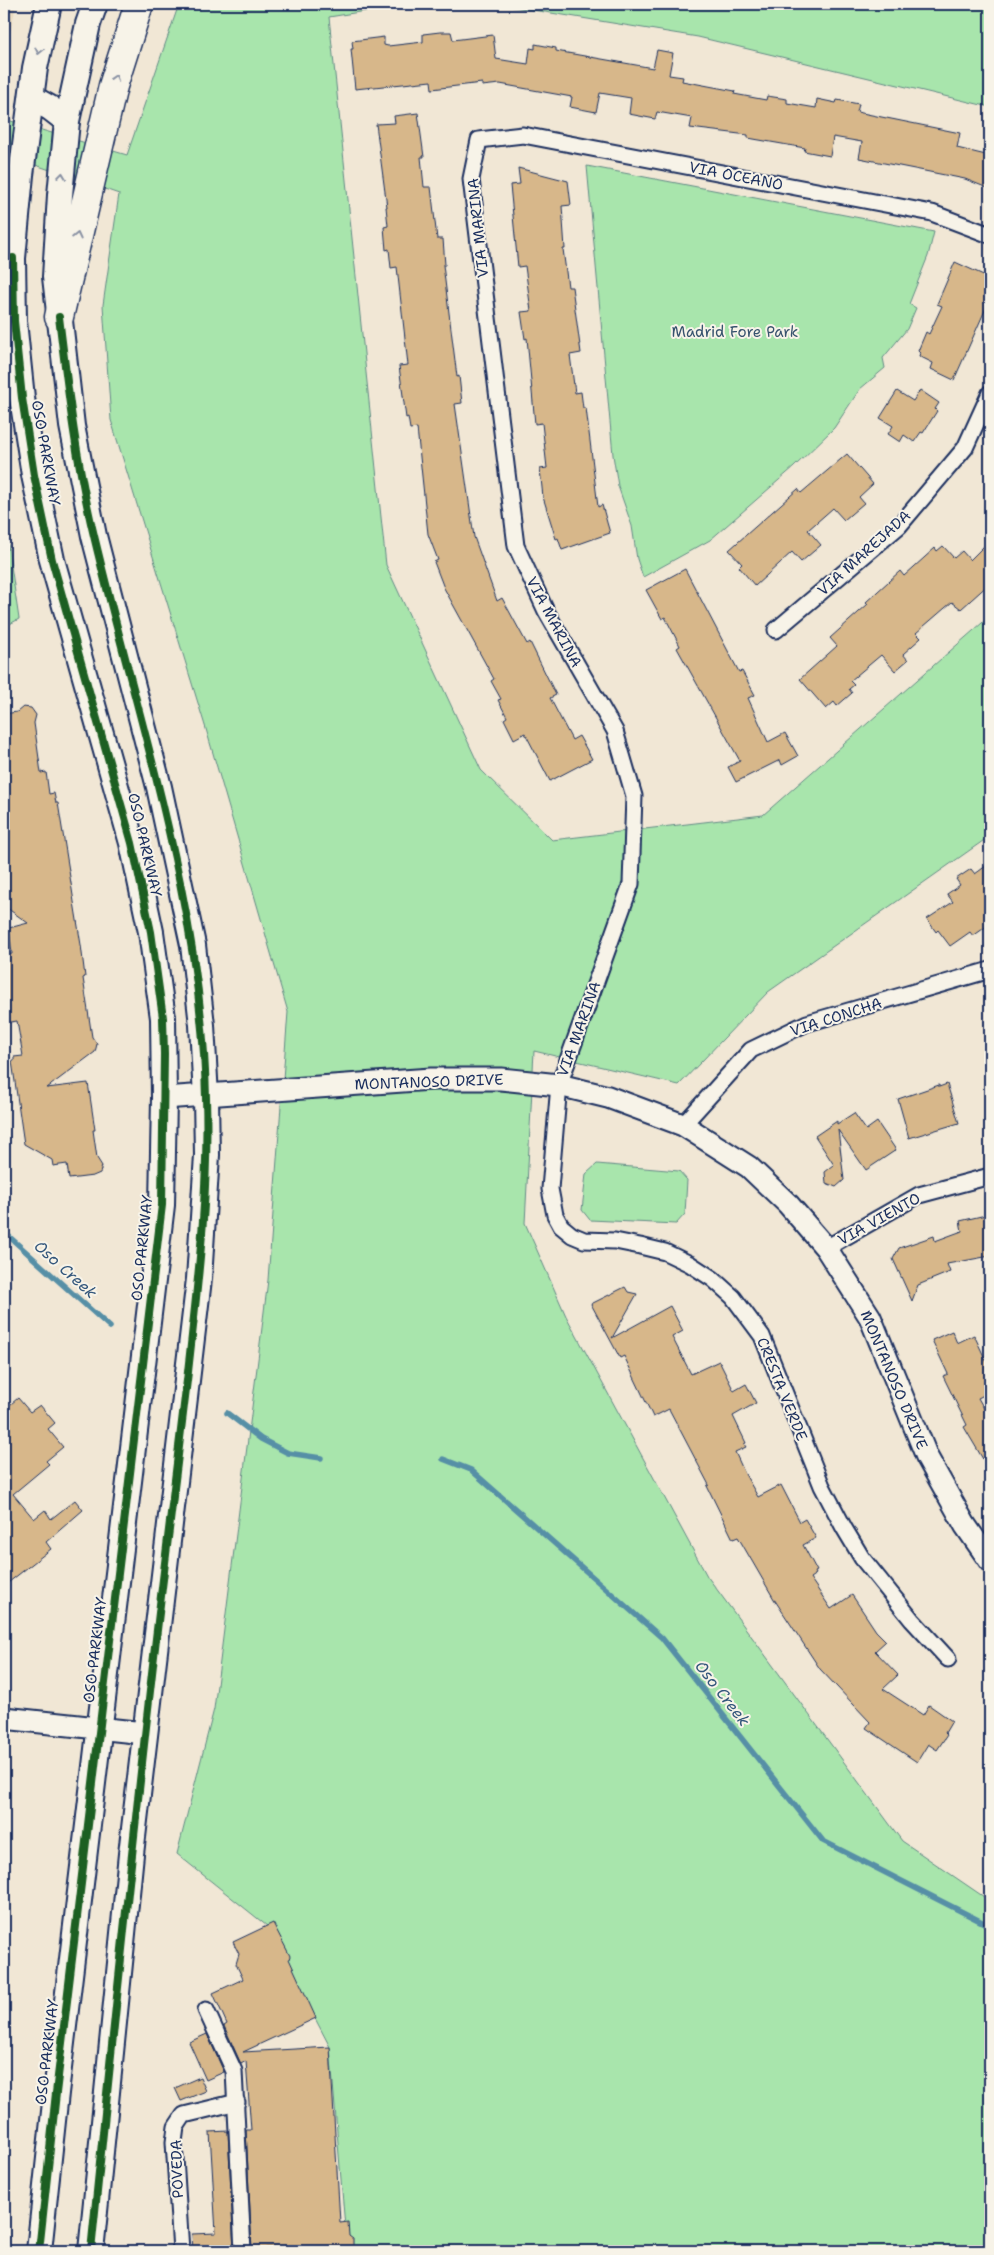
<svg xmlns="http://www.w3.org/2000/svg" width="994" height="2255" font-family="'Shantell Sans',sans-serif">
  <style>
    .built { fill: #e9d9be }
    .green { fill: #a8e5ac; stroke: #628a85 }
    .lines { fill: none; stroke-linecap: round; stroke-linejoin: round }
    .stream { stroke: #568fa6; stroke-width: 5.5 }
    .building { fill: #d7b78a; stroke: #1b2f5e }
    .street-casing { stroke: #1b2f5e; stroke-width: 19 }
    .secondary-casing { stroke: #1b2f5e; stroke-width: 25 }
    .primary-casing { stroke: #1b2f5e; stroke-width: 28 }
    .highway-casing { stroke: #1b2f5e; stroke-width: 31 }
    .street { stroke: #f7f3e8; stroke-width: 15 }
    .secondary { stroke: #f7f3e8; stroke-width: 21 }
    .primary { stroke: #f7f3e8; stroke-width: 24 }
    .highway { stroke: #f7f3e8; stroke-width: 28 }
    .cycleway-casing { stroke: #f7f3e8; stroke-width: 11 }
    .cycleway { stroke: #1b5e20; stroke-width: 8 }
    .oneway { stroke: #8991a3 }
    .labels { text-anchor: middle; stroke-width: 4; stroke-linejoin: round; paint-order: stroke }
    .street-label { font-size: 15px; fill: #1b2f5e; stroke: #f7f3e8 }
    .park-label { font-size: 15px; fill: #37536e; stroke: #f7f3e8 }
    .water-label { font-size: 16px; font-style: italic; fill: #34577c; stroke: #f7f3e8 }
  </style>
  <rect width="100%" height="100%" fill="#f1e7d5"/>
  <filter id="ink" filterUnits="userSpaceOnUse"><feTurbulence type="fractalNoise" baseFrequency=".02" numOctaves="2"/><feDisplacementMap in="SourceGraphic" scale="10" xChannelSelector="R" yChannelSelector="G"/><feConvolveMatrix kernelMatrix="1 2 1 2 8 2 1 2 1" color-interpolation-filters="sRGB"/></filter>
  <g filter="url(#ink)">
    <polygon class="built" points="4,4 16,4 4,64"/>
    <g class="green">
      <polygon points="179,4 409,4 329,17 386,565 481,770 552,840 763,815 990,616 990,836 768,992 679,1085 534,1051 525,1223 566,1316 707,1576 902,1841 990,1901 990,2251 347,2251 330,2047 267,1926 177,1854 214,1709 268,1280 288,1012 206,729 111,420 103,305 119,194 4,154 4,119 127,155"/>
      <polygon points="496,4 990,4 990,107 698,37"/>
      <polygon points="587,166 934,232 928,256 909,304 916,308 907,329 883,358 885,368 860,389 834,428 794,467 710,540 643,577 637,559 632,526 618,486 613,455"/>
      <polygon points="4,519 19,619 4,627"/>
      <polygon points="597,1164 679,1171 687,1180 685,1214 676,1224 590,1220 582,1210 586,1174"/>
    </g>
    <g class="lines">
      <g class="stream">
        <polyline points="4,1232 110,1327"/>
        <polyline points="227,1413 261,1439 288,1453 321,1458"/>
        <polyline points="443,1459 471,1470 662,1638 823,1841 990,1926"/>
      </g>
    </g>
    <g class="building">
      <polygon points="440,32 451,32 453,40 493,35 496,59 528,64 530,48 535,49 535,44 556,48 556,51 653,68 657,50 673,53 669,75 683,77 682,81 735,91 734,94 766,100 767,96 787,99 787,103 816,108 817,99 836,103 837,100 859,104 857,112 960,133 957,148 990,156 990,189 965,179 859,158 862,142 833,137 830,156 804,151 805,148 748,138 748,135 690,128 692,118 657,112 655,119 629,114 631,98 600,93 596,112 570,107 572,97 500,84 482,86 482,83 432,89 431,81 355,89 351,49 353,49 352,41 384,37 384,45 388,46 423,42 423,34"/>
      <polygon points="418,113 424,157 421,157 424,187 431,187 437,239 443,239 445,265 443,265 457,377 459,376 462,403 455,404 474,537 497,601 502,598 527,644 530,642 556,695 550,698 572,740 579,736 592,759 550,781 525,733 514,739 504,719 507,717 498,700 501,699 491,681 494,679 444,588 434,562 438,560 428,534 417,428 410,429 408,417 406,418 399,366 408,365 397,267 391,268 389,249 386,250 384,227 388,226 386,207 387,207 376,124 395,123 394,116"/>
      <polygon points="518,168 568,181 571,205 562,206 565,249 563,249 568,287 572,287 581,353 570,355 575,393 581,392 583,408 586,408 598,507 602,505 610,533 562,550 558,538 556,539 543,497 540,469 547,468 542,423 535,424 527,338 525,339 521,312 531,311 525,266 518,267 510,185 520,184"/>
      <polygon points="955,262 990,278 984,296 990,299 954,380 931,369 933,363 919,356 920,353 918,351 926,332 929,334 942,306 937,304"/>
      <polygon points="920,390 939,403 935,409 937,411 923,433 921,432 914,442 904,435 900,442 888,434 893,426 880,418 897,391 913,401"/>
      <polygon points="847,454 873,484 859,497 864,503 844,520 833,508 808,530 821,545 801,562 792,552 755,586 739,567 742,564 729,550 798,489 801,493"/>
      <polygon points="990,540 990,583 961,609 952,602 916,633 921,638 903,654 908,660 895,671 881,655 850,681 854,685 849,689 852,693 837,706 834,702 826,709 800,679 837,646 830,638 868,604 866,602 900,571 904,576 935,548 937,551 943,546 954,558 962,551 970,560"/>
      <polygon points="685,569 739,672 742,671 755,695 748,698 768,742 785,733 798,756 782,765 780,760 736,782 728,767 740,761 677,648 680,646 665,617 662,619 646,590"/>
      <polygon points="23,707 31,708 36,715 34,723 41,773 46,772 49,794 54,793 56,803 58,803 81,945 85,977 83,978 92,1037 97,1044 95,1052 47,1088 88,1083 95,1130 93,1130 97,1158 102,1166 100,1173 93,1176 69,1179 67,1164 53,1166 52,1160 24,1144 12,1061 14,1061 14,1057 23,1056 17,1021 4,1023 4,955 12,954 9,928 28,923 4,906 4,714 17,712"/>
      <polygon points="990,863 990,924 973,936 970,932 950,946 938,930 936,932 927,919 953,902 947,894 960,885 956,879 971,869 975,874"/>
      <polygon points="947,1084 959,1123 909,1138 898,1099 939,1085 939,1087"/>
      <polygon points="854,1113 866,1130 877,1122 896,1150 866,1170 838,1130 844,1180 836,1187 826,1183 825,1172 834,1165 815,1136 837,1121 837,1124"/>
      <polygon points="990,1214 990,1256 947,1264 950,1272 918,1285 912,1301 893,1259 899,1248 934,1236 935,1241 962,1231 960,1221"/>
      <polygon points="625,1287 628,1292 637,1294 612,1338 670,1306 683,1331 672,1337 691,1374 719,1361 734,1391 746,1384 756,1403 733,1416 746,1443 744,1444 746,1447 735,1452 745,1474 758,1497 781,1485 800,1522 805,1519 816,1538 803,1545 817,1571 815,1572 816,1574 810,1578 831,1609 852,1595 876,1631 886,1641 875,1651 898,1675 883,1689 923,1715 929,1705 952,1721 945,1733 947,1735 937,1750 928,1744 917,1762 866,1728 870,1722 820,1669 774,1599 738,1537 733,1539 707,1486 709,1485 669,1409 653,1417 624,1356 620,1358 591,1304"/>
      <polygon points="952,1331 957,1343 974,1335 990,1369 990,1392 978,1398 990,1419 990,1471 964,1427 967,1425 943,1376 948,1374 932,1340"/>
      <polygon points="18,1398 30,1412 40,1405 55,1423 48,1429 63,1447 46,1461 49,1464 13,1494 34,1519 45,1510 51,1519 75,1500 83,1510 46,1542 51,1549 4,1586 4,1410"/>
      <polygon points="273,1923 290,1956 289,1959 316,2018 243,2052 330,2047 340,2223 348,2222 349,2236 353,2239 353,2251 300,2251 300,2247 266,2248 266,2250 252,2250 246,2130 251,2130 246,2061 241,2064 224,2026 227,2024 213,1993 243,1979 236,1964 239,1954 233,1942"/>
      <polygon points="207,2034 224,2072 206,2080 189,2042"/>
      <polygon points="200,2077 206,2091 181,2101 175,2088"/>
      <polygon points="228,2131 234,2251 193,2251 192,2234 216,2233 210,2132"/>
    </g>
    <g class="lines">
      <g class="street-casing">
        <g id="street">
          <polyline points="776,630 899,526 965,448 990,393"/>
          <polyline points="683,1125 751,1050 807,1023 990,970"/>
          <polyline points="826,1248 919,1195 990,1176"/>
          <polyline points="948,1659 912,1620 862,1558 844,1528 822,1486 762,1336 733,1297 713,1279 690,1264 665,1252 640,1246 615,1241 584,1240 572,1235 561,1226 555,1215 550,1189 559,1085 631,884 634,796 615,731 546,611 516,546 471,179 479,140 523,135 932,213 990,235"/>
          <polyline points="206,2010 234,2071 243,2251"/>
          <polyline points="181,2251 174,2142 176,2127 184,2115 237,2102"/>
        </g>
      </g>
      <g class="secondary-casing">
        <g id="secondary">
          <polyline points="164,1098 431,1079 501,1079 559,1085 608,1097 683,1125 749,1167 788,1204 826,1248 870,1317 927,1457 965,1525 990,1561"/>
          <polyline points="4,1718 144,1733"/>
        </g>
      </g>
      <g class="primary-casing">
        <g id="primary">
          <polyline points="32,98 50,108 67,121"/>
          <polyline points="39,2251 56,2093 162,1205 164,1098 163,1018 151,932 132,843 52,560 34,475 22,398 14,321 13,258 21,175 35,68 49,4"/>
          <polyline points="91,2251 131,1854 199,1279 207,1155 206,1097 202,1025 193,945 159,787 94,536 72,426 55,277 60,195 67,121 88,24 95,4"/>
        </g>
      </g>
      <g class="highway-casing">
        <polyline id="highway" points="59,317 113,86 139,4"/>
      </g>
      <use href="#street" class="street"/>
      <use href="#secondary" class="secondary"/>
      <use href="#primary" class="primary"/>
      <use href="#highway" class="highway"/>
      <g class="cycleway-casing">
        <g id="cycleway">
          <polyline points="13,258 14,321 22,398 34,475 52,560 132,843 151,932 163,1018 164,1054 162,1205 56,2093 39,2251"/>
          <path d="M59,317C68,392 77,467 95,540C139,724 202,907 206,1098C209,1190 198,1281 188,1372C179,1447 170,1522 161,1596C135,1814 113,2033 91,2251"/>
        </g>
      </g>
      <use href="#cycleway" class="cycleway"/>
    </g>
    <defs><path id="oneway-chevron" d="M-2-3.5L2.5 0L-2 3.5" fill="none" stroke-width="1.6" stroke-linecap="round" stroke-linejoin="round" transform="scale(1.25)"/></defs>
    <g class="oneway">
      <use href="#oneway-chevron" transform="translate(39 51) rotate(102)"/>
      <use href="#oneway-chevron" transform="translate(115 78) rotate(-73)"/>
      <use href="#oneway-chevron" transform="translate(62 176) rotate(-84)"/>
      <use href="#oneway-chevron" transform="translate(77 236) rotate(-77)"/>
    </g>
  </g>
  <g class="labels">
    <g class="street-label">
      <text transform="translate(736 176) rotate(11)" y="5">VIA OCEANO</text>
      <text transform="translate(478 228) rotate(-96)" y="5">VIA MARINA</text>
      <text transform="translate(46 453) rotate(80)" y="5">OSO PARKWAY</text>
      <text transform="translate(864 553) rotate(-42)" y="5">VIA MAREJADA</text>
      <text transform="translate(554 622) rotate(62)" y="5">VIA MARINA</text>
      <text transform="translate(145 845) rotate(77)" y="5">OSO PARKWAY</text>
      <text transform="translate(836 1017) rotate(-18)" y="5">VIA CONCHA</text>
      <text transform="translate(579 1029) rotate(-70)" y="5">VIA MARINA</text>
      <text transform="translate(429 1082) rotate(-2)" y="5">MONTANOSO DRIVE</text>
      <text transform="translate(879 1219) rotate(-29)" y="5">VIA VIENTO</text>
      <text transform="translate(142 1248) rotate(-84)" y="5">OSO PARKWAY</text>
      <text transform="translate(894 1380) rotate(67)" y="5">MONTANOSO DRIVE</text>
      <text transform="translate(782 1389) rotate(68)" y="5">CRESTA VERDE</text>
      <text transform="translate(95 1650) rotate(-83)" y="5">OSO PARKWAY</text>
      <text transform="translate(47 2052) rotate(-83)" y="5">OSO PARKWAY</text>
      <text transform="translate(177 2169) rotate(-92)" y="5">POVEDA</text>
    </g>
    <g class="park-label">
      <text x="735" y="337">Madrid Fore Park</text>
    </g>
    <g class="water-label">
      <text transform="translate(66 1269) rotate(42)" y="6">Oso Creek</text>
      <text transform="translate(723 1693) rotate(52)" y="6">Oso Creek</text>
    </g>
  </g>
  <rect width="994" height="2255" fill="none" stroke="#f7f3e8" stroke-width="20"/>
  <rect x="10" y="10" width="974" height="2235" fill="none" stroke="#1b2f5e" stroke-width="2" filter="url(#ink)"/>
</svg>
